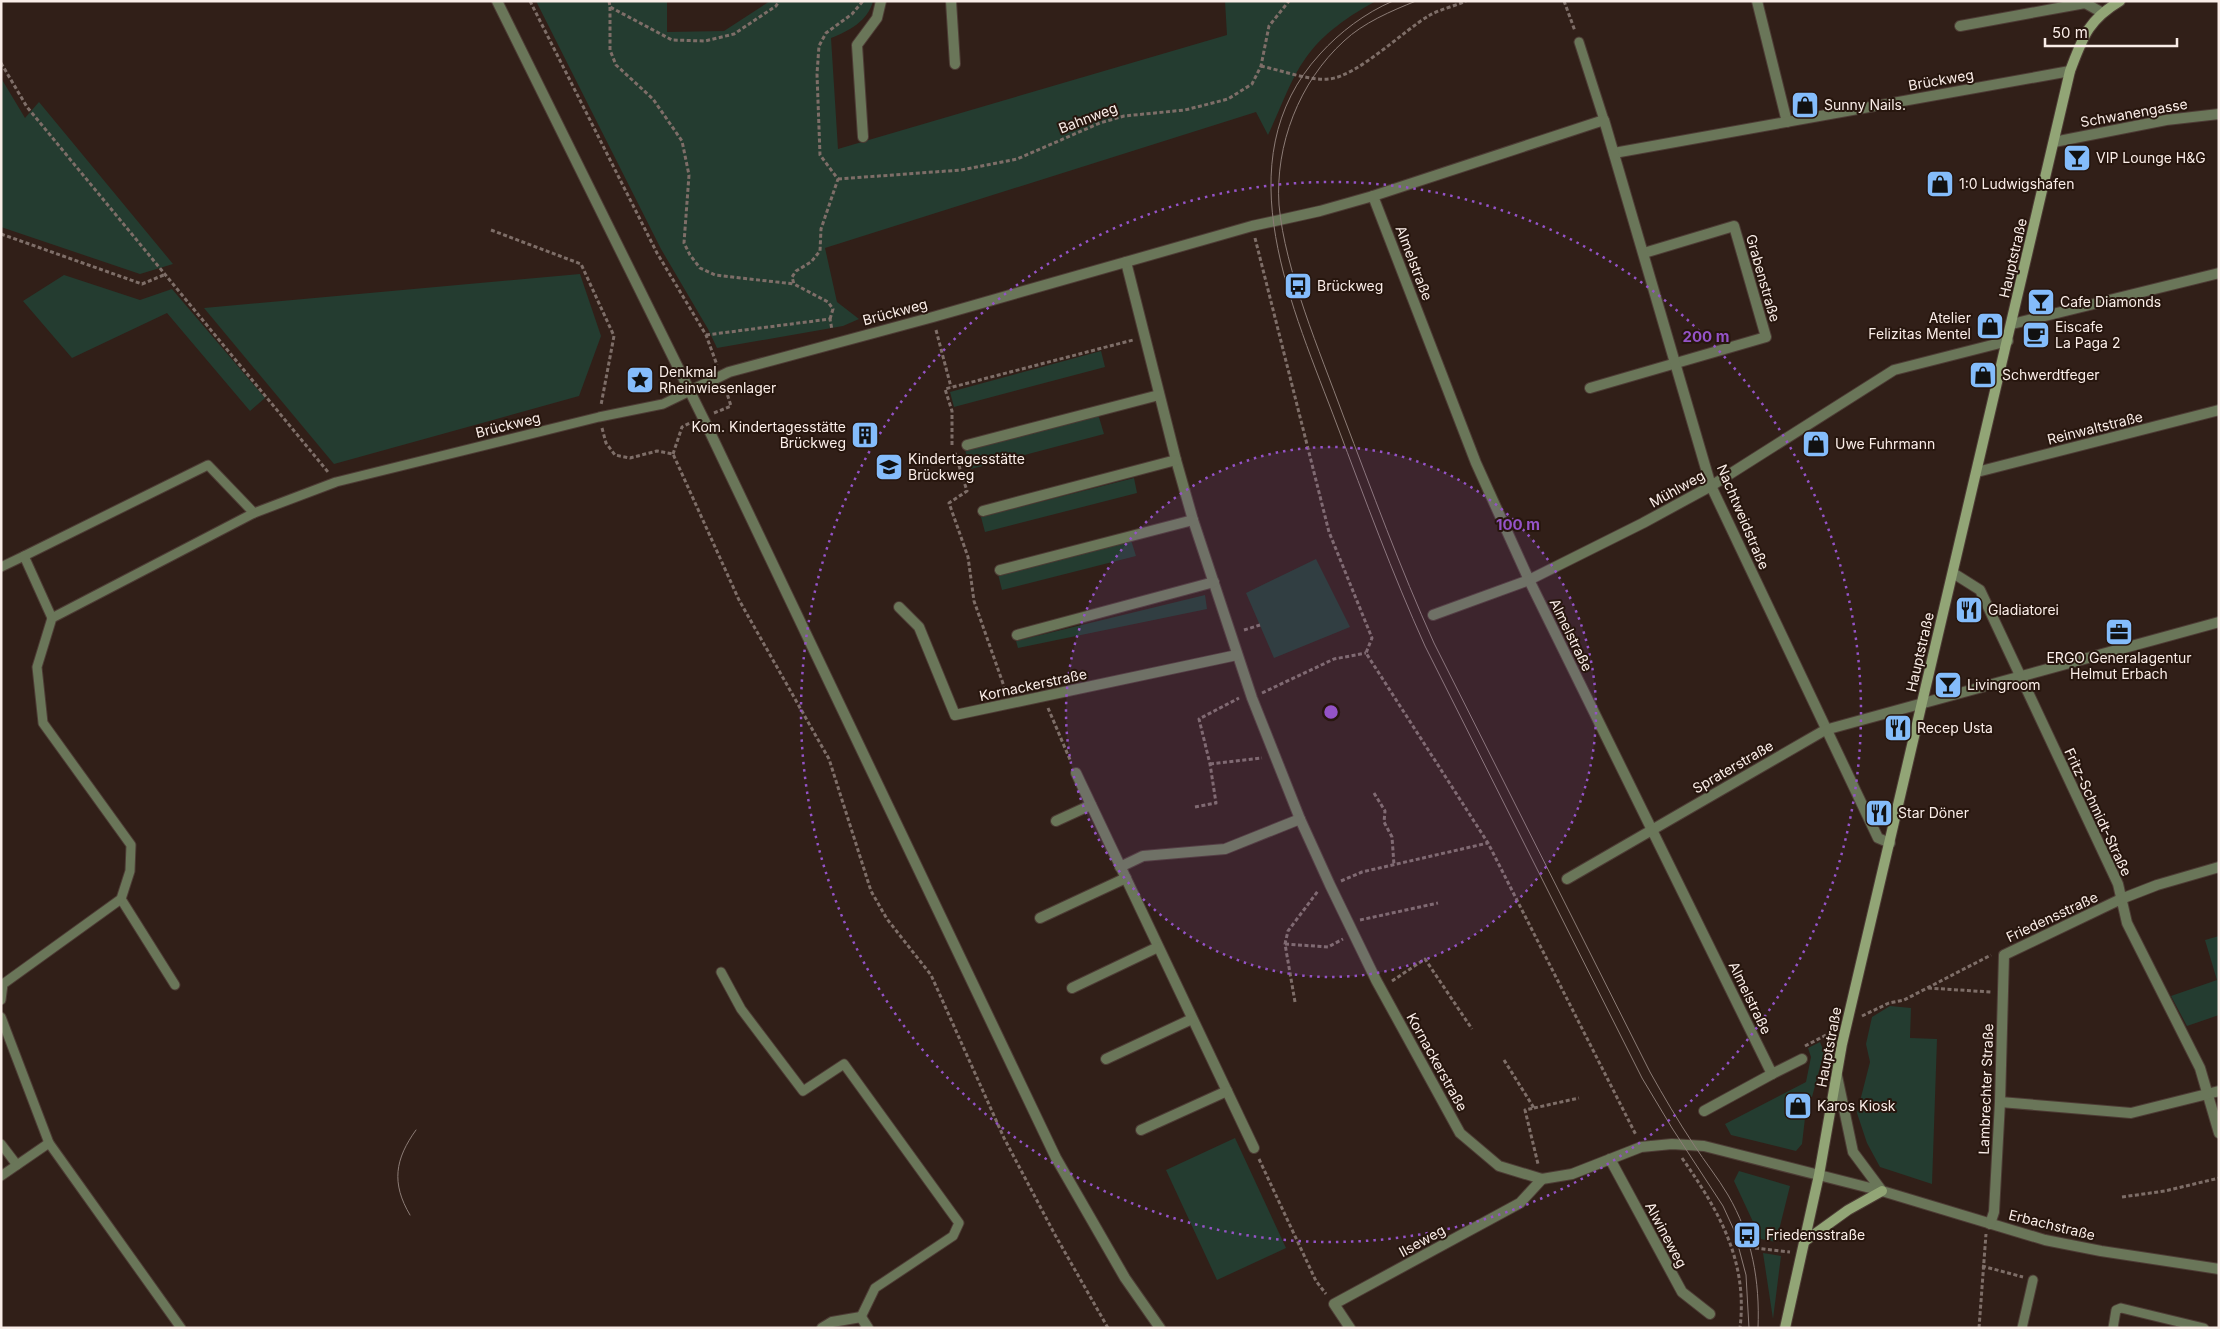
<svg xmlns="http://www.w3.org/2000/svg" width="2220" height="1329" font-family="Inter,sans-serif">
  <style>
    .green { fill: #243c30 }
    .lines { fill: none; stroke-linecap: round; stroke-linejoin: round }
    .service-casing { stroke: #4d3c35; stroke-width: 11 }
    .minor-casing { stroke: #4d3c35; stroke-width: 12 }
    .tertiary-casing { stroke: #4d3c35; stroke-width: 12 }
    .secondary-casing { stroke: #4d3c35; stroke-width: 12 }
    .path { stroke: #7e6e68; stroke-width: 3; stroke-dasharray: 4 2.5; stroke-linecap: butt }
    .service { stroke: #6a7659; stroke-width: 9 }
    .minor { stroke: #6a7659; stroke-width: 10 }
    .tertiary { stroke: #6a7659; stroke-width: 10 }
    .secondary { stroke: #92a576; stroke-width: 10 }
    .tram { stroke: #8c7c76; stroke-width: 1 }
    .ring { fill: none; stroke: #9453c7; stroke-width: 2.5; stroke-dasharray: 2.5 5 }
    .labels { text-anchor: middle; stroke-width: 4; stroke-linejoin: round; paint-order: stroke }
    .street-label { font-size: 14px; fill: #faede8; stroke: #27160e }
    .poi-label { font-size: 14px; fill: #faede8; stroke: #27160e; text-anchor: start }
    .centre { fill: #9453c7; stroke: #27160e; stroke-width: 2.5 }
    .ring-label { font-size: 15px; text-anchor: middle; font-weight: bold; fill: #9453c7; stroke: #27160e; stroke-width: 4; stroke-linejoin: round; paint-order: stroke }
  </style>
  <rect width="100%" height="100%" fill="#311f18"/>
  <g class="green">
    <path d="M536,1H667V32L724,31L770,1H873C868,21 849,31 831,38L838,149L1227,35L1225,1H1376C1350,15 1322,34 1305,59C1291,78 1279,112 1268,135L1256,112L825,248L837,302L859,319L843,326L717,348L708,329L661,249Z"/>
    <polygon points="1,78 25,118 39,102 173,264 140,274 1,227"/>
    <polygon points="580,274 601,336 579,396 334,464 204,308"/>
    <polygon points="64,275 140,300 172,289 265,398 250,411 167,313 72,358 23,301"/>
    <polygon points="1101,351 1105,367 954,407 950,392"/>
    <polygon points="1098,414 1104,434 971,469 965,450"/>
    <polygon points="1134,478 1137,493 985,532 981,517"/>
    <polygon points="1131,540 1136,556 1002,590 998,574"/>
    <polygon points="1316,559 1350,627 1274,658 1246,593"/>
    <polygon points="1205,595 1207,609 1018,648 1016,641"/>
    <polygon points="2219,936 2219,1015 2187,1026 2171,996 2217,980 2205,940"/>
    <polygon points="1890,1006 1911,1008 1910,1038 1937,1039 1932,1184 1880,1167 1867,1143 1857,1113 1870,1062 1866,1044 1872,1017"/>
    <polygon points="1820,1042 1824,1052 1812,1097 1789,1093 1785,1114 1805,1118 1802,1144 1796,1151 1731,1135 1725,1124 1806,1082 1811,1057 1808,1048"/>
    <polygon points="1235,1138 1286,1248 1217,1280 1166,1170"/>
    <polygon points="1739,1171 1790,1186 1776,1242 1761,1239 1734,1181"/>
    <polygon points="1763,1253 1781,1256 1773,1319"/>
  </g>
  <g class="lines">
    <g class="service-casing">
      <g id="service">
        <polyline points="1579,42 1604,120"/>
        <polyline points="1,567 24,556"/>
        <polyline points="52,618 24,556 208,465 254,513"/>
        <polyline points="121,899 175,985"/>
        <polyline points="721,972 741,1009 803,1091 844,1064 959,1223 953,1236 875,1288 861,1317"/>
        <polyline points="1,1000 3,984 121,899 130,871 131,845 43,723 37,667 52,618 254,513 336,482 599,417 663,404 690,391"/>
        <polyline points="1,1017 49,1143 181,1328"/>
        <polyline points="1,1144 17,1165"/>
        <polyline points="1,1176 49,1143"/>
        <polyline points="2022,1328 2033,1280"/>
        <polyline points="2113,1328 2116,1310 2121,1308 2204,1328"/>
      </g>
    </g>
    <g class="minor-casing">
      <g id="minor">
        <polyline points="951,1 955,64"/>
        <polyline points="1757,1 1787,122"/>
        <polyline points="1960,26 2085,3 2101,12"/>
        <polyline points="863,137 857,45 877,18 881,1"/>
        <polyline points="2054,142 2166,120 2219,114"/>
        <polyline points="1614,153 2070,71"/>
        <polyline points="1373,196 1476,463 1529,580 1772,1074 1802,1059"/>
        <polyline points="1126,262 1176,460 1193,520 1252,698 1300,819 1330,885 1376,980 1460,1133 1499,1166 1542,1179 1572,1174 1641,1147 1672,1144 1704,1146 1882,1191 2045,1240 2101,1251 2219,1269"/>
        <polyline points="2012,324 2219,273"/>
        <polyline points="1590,388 1766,337 1734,226 1644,253"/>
        <polyline points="690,391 729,372 933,317 1252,226 1320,211 1373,196 1604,120 1711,486 1878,838 1890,843"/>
        <polyline points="967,445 1159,395"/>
        <polyline points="1977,472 2219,410"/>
        <polyline points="983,511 1176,460"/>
        <polyline points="1000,570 1193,520"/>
        <polyline points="1953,573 1980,590 2118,884 2127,923 2200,1068 2219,1133"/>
        <polyline points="899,607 919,627 955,715 1237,655"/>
        <polyline points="1433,615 1529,580 1643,523 1711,486 1894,370 2008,341"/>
        <polyline points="1017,635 1214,582"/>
        <polyline points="1076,773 1254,1148"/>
        <polyline points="1056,821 1091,805"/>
        <polyline points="1120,867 1143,856 1225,849 1300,819"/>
        <polyline points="1567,879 1825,730 2219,622"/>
        <polyline points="1040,918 1126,878"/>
        <polyline points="1072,988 1158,947"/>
        <polyline points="1106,1059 1192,1019"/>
        <polyline points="1837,1076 1853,1152 1882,1191"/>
        <polyline points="2000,1102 2131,1113 2219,1091"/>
        <polyline points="1704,1111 1772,1074"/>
        <polyline points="1141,1130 1227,1091"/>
        <polyline points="1610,1159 1682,1292 1710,1314"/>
        <polyline points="1990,1224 1994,1212 2000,1102 2004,955 2121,899 2157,885 2219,867"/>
        <polyline points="822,1328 832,1322 861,1317 868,1328"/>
        <polyline points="1350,1328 1334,1304 1520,1203 1542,1179"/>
      </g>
    </g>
    <g class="tertiary-casing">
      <polyline id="tertiary" points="497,1 707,426 1056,1158 1125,1278 1160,1328"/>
    </g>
    <g class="secondary-casing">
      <g id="secondary">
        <polyline points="1805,1241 1848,1210 1882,1191"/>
        <path d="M1785,1328L1819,1175L1842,1044L2070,71C2083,37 2088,20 2120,1"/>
      </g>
    </g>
    <g class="path">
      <polyline points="530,1 657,253 706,335 717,365"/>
      <polyline points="609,1 610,7 672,40 705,41 734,34 776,6 779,1"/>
      <polyline points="1564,1 1575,31"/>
      <polyline points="610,7 610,50 616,65 653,99 682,141 689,175 684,243 690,255 700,268 715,275 794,284"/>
      <polyline points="1,63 27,107 328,472"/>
      <path d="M1261,66C1280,70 1310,81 1329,79C1358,76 1404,30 1430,15C1441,9 1455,6 1466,1"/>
      <polyline points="838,179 961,170 1017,159 1100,123 1124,116 1185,110 1228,99 1252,84 1261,66 1269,26 1289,1"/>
      <polyline points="491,230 581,264 614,336 601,405"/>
      <polyline points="1,234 142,284 166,274"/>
      <polyline points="1255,238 1329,532 1372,638 1366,653 1488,843 1636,1135"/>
      <polyline points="830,319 833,309 828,302 794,284 792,277 796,271 811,262 820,251 821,229 838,179 820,155 817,74 819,46 826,33 852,14 863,1"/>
      <polyline points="936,330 951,387"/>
      <polyline points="706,335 830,319 832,330"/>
      <polyline points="714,413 731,406 725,387"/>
      <polyline points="602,428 606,443 615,455 630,458 657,451 673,454 739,600 829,759 871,891 887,919 931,975 1004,1138 1054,1233 1108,1328"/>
      <polyline points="952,445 952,411 945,389 1133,340"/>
      <polyline points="955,453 967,491 949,503 968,557 974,601 1006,692"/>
      <polyline points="673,454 682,427 692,422"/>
      <polyline points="1244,630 1260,625"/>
      <polyline points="1262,693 1334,659 1366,653"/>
      <polyline points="1048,708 1071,762"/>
      <polyline points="1210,764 1262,758"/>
      <polyline points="1374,793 1385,811 1384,822 1392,837 1394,865"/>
      <polyline points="1195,807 1216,803 1210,764 1199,719 1239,698"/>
      <polyline points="1341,881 1362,872 1488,843"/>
      <polyline points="1360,920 1438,903"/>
      <polyline points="1285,944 1328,947 1343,939"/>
      <polyline points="1392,981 1425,959 1472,1029"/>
      <polyline points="1928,988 1991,992"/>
      <polyline points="1295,1002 1285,944 1288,931 1318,891"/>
      <polyline points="1862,1016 1889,1003 1904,1000 1991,955"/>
      <polyline points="1805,1046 1832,1032"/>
      <polyline points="1504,1060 1534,1108 1525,1110 1538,1164"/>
      <polyline points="1534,1108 1579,1098"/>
      <path d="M1682,1158C1719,1211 1748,1261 1740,1328"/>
      <polyline points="1259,1159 1316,1281 1326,1294"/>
      <polyline points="2122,1197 2165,1191 2219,1178"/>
      <polyline points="1755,1248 1790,1252"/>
      <polyline points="1982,1266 2023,1277"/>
      <polyline points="1979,1328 1986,1234"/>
    </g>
    <use href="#service" class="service"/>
    <use href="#minor" class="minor"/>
    <use href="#tertiary" class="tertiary"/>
    <use href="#secondary" class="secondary"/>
    <g class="tram">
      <path d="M1393,1C1365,13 1340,32 1320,54C1222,161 1294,310 1337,425C1365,499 1392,573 1425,646L1642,1078L1672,1128L1723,1206L1734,1230L1746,1275L1749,1328"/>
      <path d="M1416,1C1391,11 1363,23 1344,41C1299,82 1275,145 1279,205C1285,271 1320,352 1343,415C1372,491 1400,568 1434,643L1650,1072C1664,1097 1678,1121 1694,1145C1705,1162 1718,1178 1728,1195C1752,1236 1760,1281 1758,1328"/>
      <path d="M410,1215C391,1183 395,1159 416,1130"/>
    </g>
  </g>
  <circle cx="1331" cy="712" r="265" fill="#9453c7" fill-opacity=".12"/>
  <g class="ring">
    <circle cx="1331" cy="712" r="265"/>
    <circle cx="1331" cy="712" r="530"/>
  </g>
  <defs>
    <g id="shop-square" transform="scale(1.4375)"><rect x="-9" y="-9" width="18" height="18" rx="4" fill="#84bcfb" stroke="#27160e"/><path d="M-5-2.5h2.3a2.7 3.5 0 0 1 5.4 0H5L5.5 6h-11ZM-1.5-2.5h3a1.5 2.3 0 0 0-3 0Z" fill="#111"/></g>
    <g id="bar-square" transform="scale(1.4375)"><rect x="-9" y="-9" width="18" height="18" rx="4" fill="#84bcfb" stroke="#27160e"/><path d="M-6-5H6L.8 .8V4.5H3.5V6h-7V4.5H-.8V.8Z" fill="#111"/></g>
    <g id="bus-square" transform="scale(1.4375)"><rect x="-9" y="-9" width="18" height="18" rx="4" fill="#84bcfb" stroke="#27160e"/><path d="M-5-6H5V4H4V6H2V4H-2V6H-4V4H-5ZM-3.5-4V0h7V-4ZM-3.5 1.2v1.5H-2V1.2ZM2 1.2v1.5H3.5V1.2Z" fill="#111"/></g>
    <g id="cafe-square" transform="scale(1.4375)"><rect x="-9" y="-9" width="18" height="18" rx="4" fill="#84bcfb" stroke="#27160e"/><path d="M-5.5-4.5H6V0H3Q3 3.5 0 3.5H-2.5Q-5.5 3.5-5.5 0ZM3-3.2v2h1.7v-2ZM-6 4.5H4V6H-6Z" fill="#111"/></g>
    <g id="sight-square" transform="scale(1.4375)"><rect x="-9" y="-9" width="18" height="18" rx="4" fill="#84bcfb" stroke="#27160e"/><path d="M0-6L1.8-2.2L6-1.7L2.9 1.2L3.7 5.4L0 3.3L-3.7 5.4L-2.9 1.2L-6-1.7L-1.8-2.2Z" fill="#111"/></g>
    <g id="building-square" transform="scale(1.4375)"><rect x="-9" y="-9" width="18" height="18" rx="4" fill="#84bcfb" stroke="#27160e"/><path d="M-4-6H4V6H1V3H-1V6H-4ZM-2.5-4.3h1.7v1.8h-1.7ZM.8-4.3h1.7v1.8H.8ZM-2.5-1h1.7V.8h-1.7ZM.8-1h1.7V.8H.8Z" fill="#111"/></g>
    <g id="school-square" transform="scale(1.4375)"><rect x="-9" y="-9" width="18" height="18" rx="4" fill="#84bcfb" stroke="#27160e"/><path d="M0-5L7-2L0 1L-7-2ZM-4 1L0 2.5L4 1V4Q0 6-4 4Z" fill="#111"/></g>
    <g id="restaurant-square" transform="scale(1.4375)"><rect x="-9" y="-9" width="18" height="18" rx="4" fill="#84bcfb" stroke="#27160e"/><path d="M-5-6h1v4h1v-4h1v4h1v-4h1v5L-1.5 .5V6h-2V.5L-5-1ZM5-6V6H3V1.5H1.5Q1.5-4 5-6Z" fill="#111"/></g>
    <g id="office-square" transform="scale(1.4375)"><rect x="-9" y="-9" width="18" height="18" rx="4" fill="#84bcfb" stroke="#27160e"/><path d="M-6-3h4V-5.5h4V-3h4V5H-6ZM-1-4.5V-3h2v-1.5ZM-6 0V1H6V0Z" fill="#111"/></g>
  </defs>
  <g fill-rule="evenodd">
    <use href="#shop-square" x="1805" y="105"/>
    <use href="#bar-square" x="2077" y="158"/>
    <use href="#shop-square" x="1940" y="184"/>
    <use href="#bus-square" x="1298" y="286"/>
    <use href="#bar-square" x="2041" y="302"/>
    <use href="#shop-square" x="1990" y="326"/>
    <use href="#cafe-square" x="2036" y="335"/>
    <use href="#shop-square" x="1983" y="375"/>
    <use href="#sight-square" x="640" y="380"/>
    <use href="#building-square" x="865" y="435"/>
    <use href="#shop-square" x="1816" y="444"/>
    <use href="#school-square" x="889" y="467"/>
    <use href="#restaurant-square" x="1969" y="610"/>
    <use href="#office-square" x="2119" y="632"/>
    <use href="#bar-square" x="1948" y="685"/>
    <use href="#restaurant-square" x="1898" y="728"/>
    <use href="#restaurant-square" x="1879" y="813"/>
    <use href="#shop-square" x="1798" y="1106"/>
    <use href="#bus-square" x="1747" y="1235"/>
  </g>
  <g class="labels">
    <g class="street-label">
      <text transform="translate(1941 80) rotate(-10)" y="5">Brückweg</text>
      <text transform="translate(2134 113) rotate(-10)" y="5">Schwanengasse</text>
      <text transform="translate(1088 118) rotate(-21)" y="5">Bahnweg</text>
      <text transform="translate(2013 258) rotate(-77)" y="5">Hauptstraße</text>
      <text transform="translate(1414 263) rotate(69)" y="5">Almelstraße</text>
      <text transform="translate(1763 278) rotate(74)" y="5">Grabenstraße</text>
      <text transform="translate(895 312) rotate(-15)" y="5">Brückweg</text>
      <text transform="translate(508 425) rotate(-14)" y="5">Brückweg</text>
      <text transform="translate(2095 428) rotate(-14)" y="5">Reinwaltstraße</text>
      <text transform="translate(1677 489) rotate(-29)" y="5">Mühlweg</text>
      <text transform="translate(1743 517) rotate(67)" y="5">Nachtweidstraße</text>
      <text transform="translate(1571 635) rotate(64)" y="5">Almelstraße</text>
      <text transform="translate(1920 652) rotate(-77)" y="5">Hauptstraße</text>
      <text transform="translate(1033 685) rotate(-12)" y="5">Kornackerstraße</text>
      <text transform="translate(1733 767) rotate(-30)" y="5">Spraterstraße</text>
      <text transform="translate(2098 812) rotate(65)" y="5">Fritz-Schmidt-Straße</text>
      <text transform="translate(2052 917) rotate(-25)" y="5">Friedensstraße</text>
      <text transform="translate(1750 998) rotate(64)" y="5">Almelstraße</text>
      <text transform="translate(1829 1047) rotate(-79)" y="5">Hauptstraße</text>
      <text transform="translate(1437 1062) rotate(61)" y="5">Kornackerstraße</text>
      <text transform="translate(1986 1089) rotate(-88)" y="5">Lambrechter Straße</text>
      <text transform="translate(2052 1225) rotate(14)" y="5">Erbachstraße</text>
      <text transform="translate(1666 1235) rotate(62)" y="5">Alwineweg</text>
      <text transform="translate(1422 1241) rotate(-29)" y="5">Ilseweg</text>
    </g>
    <g class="poi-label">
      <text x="1824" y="110">Sunny Nails.</text>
      <text x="2096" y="163">VIP Lounge H&amp;G</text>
      <text x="1959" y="189">1:0 Ludwigshafen</text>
      <text x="1317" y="291">Brückweg</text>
      <text x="2060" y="307">Cafe Diamonds</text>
      <text x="1971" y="323" text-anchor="end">Atelier<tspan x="1971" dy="16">Felizitas Mentel</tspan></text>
      <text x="2055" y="332">Eiscafe<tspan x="2055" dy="16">La Paga 2</tspan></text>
      <text x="659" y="377">Denkmal<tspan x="659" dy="16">Rheinwiesenlager</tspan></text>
      <text x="2002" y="380">Schwerdtfeger</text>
      <text x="846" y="432" text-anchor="end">Kom. Kindertagesstätte<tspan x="846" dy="16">Brückweg</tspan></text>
      <text x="1835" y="449">Uwe Fuhrmann</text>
      <text x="908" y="464">Kindertagesstätte<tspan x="908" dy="16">Brückweg</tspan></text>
      <text x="1988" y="615">Gladiatorei</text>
      <text x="2119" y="663" text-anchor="middle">ERGO Generalagentur<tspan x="2119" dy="16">Helmut Erbach</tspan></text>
      <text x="1967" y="690">Livingroom</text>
      <text x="1917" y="733">Recep Usta</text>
      <text x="1898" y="818">Star Döner</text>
      <text x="1817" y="1111">Karos Kiosk</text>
      <text x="1766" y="1240">Friedensstraße</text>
    </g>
  </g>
  <circle cx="1331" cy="712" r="8" class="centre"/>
  <g class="ring-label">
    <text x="1706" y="342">200 m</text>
    <text x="1518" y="530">100 m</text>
  </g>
  <rect width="2220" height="1329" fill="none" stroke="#faede8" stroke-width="5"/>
  <path d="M2045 38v8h132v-8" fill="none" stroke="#faede8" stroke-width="2.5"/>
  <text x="2052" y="38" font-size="15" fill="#faede8" stroke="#27160e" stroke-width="4" paint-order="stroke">50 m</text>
</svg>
